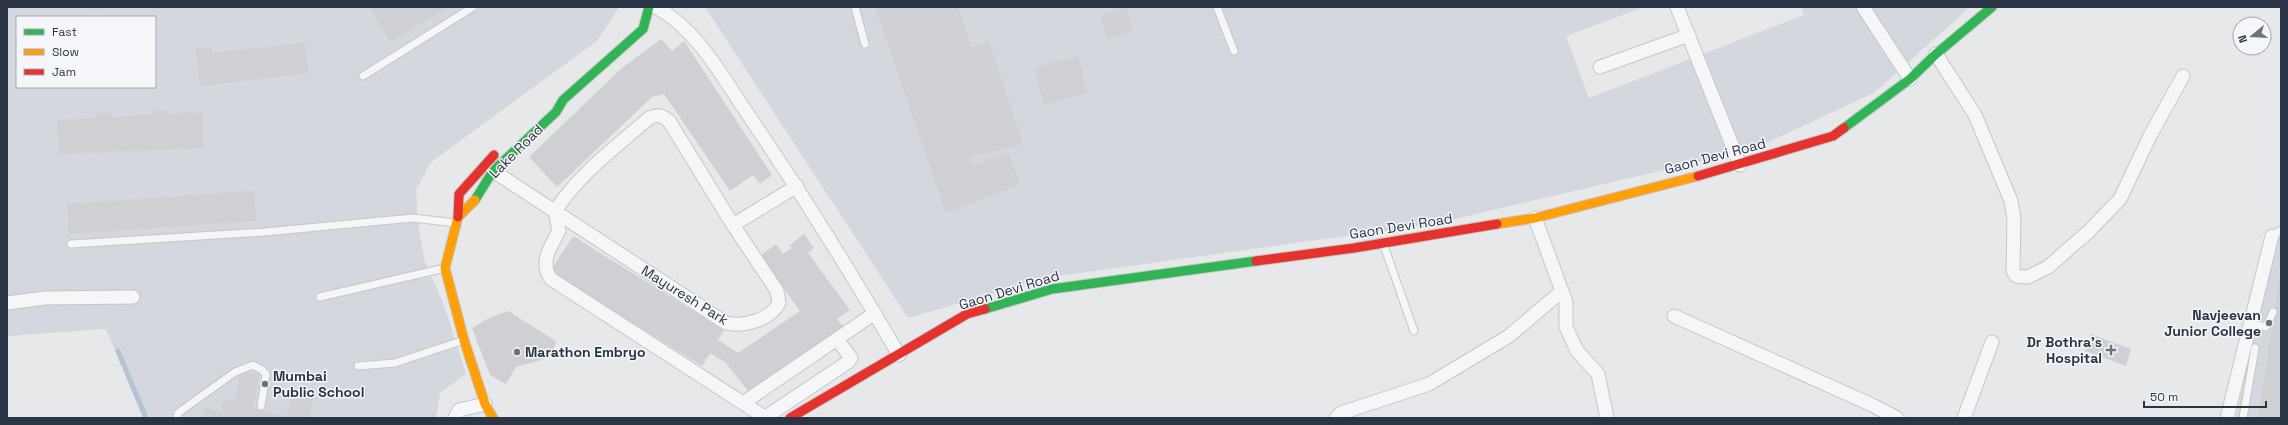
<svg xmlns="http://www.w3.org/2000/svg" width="2288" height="425" font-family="'Space Grotesk',sans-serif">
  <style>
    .built { fill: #d4d7dd; fill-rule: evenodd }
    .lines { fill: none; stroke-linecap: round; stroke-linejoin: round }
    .stream { stroke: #b4c4d5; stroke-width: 5 }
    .building { fill: #ced0d3 }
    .lane-casing { stroke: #c4c6c8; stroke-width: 9 }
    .street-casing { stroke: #c4c6c8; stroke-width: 15 }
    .fast-casing { stroke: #c4c6c8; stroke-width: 11 }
    .slow-casing { stroke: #c4c6c8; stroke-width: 11 }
    .jam-casing { stroke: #c4c6c8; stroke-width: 11 }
    .lane { stroke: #f5f6f7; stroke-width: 7 }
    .street { stroke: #f5f6f7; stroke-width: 13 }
    .fast { stroke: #30b455; stroke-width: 9 }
    .slow { stroke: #ff9f0a; stroke-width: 9 }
    .jam { stroke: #e5322d; stroke-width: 9 }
    .poi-dot { fill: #6c737f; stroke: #f4f6f9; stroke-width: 1.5 }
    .labels { text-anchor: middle; stroke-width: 3; stroke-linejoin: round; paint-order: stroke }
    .street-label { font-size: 14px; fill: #2b3445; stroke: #f4f6f9 }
    .poi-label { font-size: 14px; font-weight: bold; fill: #2b3445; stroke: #f4f6f9; text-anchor: end }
  </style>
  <rect width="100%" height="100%" fill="#e6e8ea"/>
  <g class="built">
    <path d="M7,7H619L597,41L431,162L416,190L418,224L425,262L444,305L466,374L440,393L436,418H151L149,415L143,418L106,329L7,336ZM102,8L95,17H155V87H17V17H94Z"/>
    <polygon points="705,7 1644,7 1566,36 1589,98 1804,15 1801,7 1970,7 1875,92 1754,149 1433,224 1051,277 908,318"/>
    <polygon points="2281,227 2281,418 2236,418 2277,229"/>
  </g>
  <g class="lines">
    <polyline class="stream" points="118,351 146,418"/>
  </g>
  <g class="building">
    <polygon points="370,7 449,7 390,42"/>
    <polygon points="875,7 958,7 972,47 989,41 1023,144 969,157 972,166 1008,153 1020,184 946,213"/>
    <polygon points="1126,7 1133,31 1108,39 1100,16"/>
    <polygon points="661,39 672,51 684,41 772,175 760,184 753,175 730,191 664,94 652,97 557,187 529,157 623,67"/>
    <polygon points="305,43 308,73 200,86 196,49 211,47 212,53"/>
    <polygon points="1078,56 1087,93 1044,105 1034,68"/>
    <polygon points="167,110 168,114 202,112 203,148 59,154 57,120 97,118 96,113 112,113 112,117 153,115 153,111"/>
    <polygon points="254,191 256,221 69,234 67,204"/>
    <polygon points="804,234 814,248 808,253 850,310 837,319 844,327 749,392 725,362 710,353 702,366 550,272 573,236 724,330 718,340 738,353 800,311 760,256 776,244 783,254 792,248 790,245"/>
    <polygon points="2280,238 2281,238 2281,254 2279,254"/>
    <polygon points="2280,276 2281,418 2258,418"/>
    <polygon points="508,311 556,341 552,357 516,367 506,384 490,375 472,328 489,318"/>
    <polygon points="2091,334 2131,349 2126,366 2085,351"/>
    <polygon points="240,371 259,375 253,409 288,416 292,391 314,395 310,418 202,418 204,408 221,411 224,399 235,401"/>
  </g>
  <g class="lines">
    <g class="lane-casing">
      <g id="lane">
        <polyline points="855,7 865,44"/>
        <polyline points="1217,7 1234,51"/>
        <polyline points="363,76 473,7"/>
        <polyline points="2272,236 2281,230"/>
        <polyline points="1383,243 1414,331"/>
        <polyline points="71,244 265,232 413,218 456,223"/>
        <polyline points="320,297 445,268"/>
        <polyline points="2250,324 2266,327 2273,312"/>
        <polyline points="358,366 395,363 464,340"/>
        <polyline points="177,418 178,413 235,372 253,365 262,370 266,374 261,406"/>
        <polyline points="2243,418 2255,348"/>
      </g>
    </g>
    <g class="street-casing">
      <g id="street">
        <path d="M656,7C698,30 723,78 749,116C802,194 852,274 899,355"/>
        <polyline points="1677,7 1740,165"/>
        <polyline points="1863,7 1910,79"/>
        <polyline points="1936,54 1975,115 2011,201 2014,219 2013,271 2016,276 2028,277 2048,267 2088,232 2120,199 2150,136 2183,76"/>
        <polyline points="1600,67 1689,35"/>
        <path d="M493,171L726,323C744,327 770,320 779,303L777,291L733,225"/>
        <polyline points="1535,218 1566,302 1566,327 1577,351 1598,374 1607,418"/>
        <polyline points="7,303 45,298 133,297"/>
        <polyline points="1674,316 1872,405 1897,418"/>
        <polyline points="743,403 875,313"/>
        <polyline points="455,418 459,410 485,404"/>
        <polyline points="764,418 848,362 851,358 837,339"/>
        <path d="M766,418L551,279C539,262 551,246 559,231L555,211C580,173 615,148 649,118C658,114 661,115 669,121L733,225L797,186"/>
        <polyline points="1336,418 1341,413 1429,384 1509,336 1562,291"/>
        <polyline points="1964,418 1992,342"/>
        <polyline points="2227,418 2272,236"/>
      </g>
    </g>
    <g class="fast-casing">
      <g id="fast">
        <polyline points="1844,128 1910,79 1936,54 1992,7"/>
        <polyline points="475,200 493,171 556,112 563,100 643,29 649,7"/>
        <polyline points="985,309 1052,289 1256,261"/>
      </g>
    </g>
    <g class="slow-casing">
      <g id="slow">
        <polyline points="475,200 458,217 445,268 464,340 485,404 493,418"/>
        <polyline points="1497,224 1535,218 1698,176"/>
      </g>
    </g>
    <g class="jam-casing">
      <g id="jam">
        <polyline points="1698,176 1833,136 1844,128"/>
        <polyline points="458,217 459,194 494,155"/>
        <polyline points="1256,261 1354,248 1497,224"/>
        <polyline points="790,418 967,314 985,309"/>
      </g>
    </g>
    <use href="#lane" class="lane"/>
    <use href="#street" class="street"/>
    <use href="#fast" class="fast"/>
    <use href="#slow" class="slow"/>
    <use href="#jam" class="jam"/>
  </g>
  <g class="poi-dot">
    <circle cx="2269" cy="323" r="4"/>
    <path d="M2109 344h4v4h4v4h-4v4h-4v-4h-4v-4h4z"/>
    <circle cx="517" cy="352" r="4"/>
    <circle cx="265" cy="384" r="4"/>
  </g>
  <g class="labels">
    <g class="street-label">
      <text transform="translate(516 151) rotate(-45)" y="5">Lake Road</text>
      <text transform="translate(1715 156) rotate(-15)" y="5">Gaon Devi Road</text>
      <text transform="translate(1401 226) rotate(-9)" y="5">Gaon Devi Road</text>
      <text transform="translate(1009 290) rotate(-17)" y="5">Gaon Devi Road</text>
      <text transform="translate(685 295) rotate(32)" y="5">Mayuresh Park</text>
    </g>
    <g class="poi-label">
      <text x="2261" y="320">Navjeevan<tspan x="2261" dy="16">Junior College</tspan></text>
      <text x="2102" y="347">Dr Bothra's<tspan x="2102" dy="16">Hospital</tspan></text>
      <text x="525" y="357" text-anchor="start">Marathon Embryo</text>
      <text x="273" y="381" text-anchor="start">Mumbai<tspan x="273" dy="16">Public School</tspan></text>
    </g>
  </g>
  <rect width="2288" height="425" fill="none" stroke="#2b3445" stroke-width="16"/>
  <rect x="16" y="16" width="140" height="72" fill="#f4f6f9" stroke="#a4a8b1"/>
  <rect x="24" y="29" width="20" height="6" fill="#30b455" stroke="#a4a8b1"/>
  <text x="52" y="36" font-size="12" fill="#2b3445">Fast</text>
  <rect x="24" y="49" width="20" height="6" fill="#ff9f0a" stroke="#a4a8b1"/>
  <text x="52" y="56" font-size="12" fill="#2b3445">Slow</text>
  <rect x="24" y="69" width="20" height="6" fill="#e5322d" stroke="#a4a8b1"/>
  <text x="52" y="76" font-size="12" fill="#2b3445">Jam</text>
  <g transform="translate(2252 36) rotate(252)"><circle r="19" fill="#f4f6f9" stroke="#a4a8b1"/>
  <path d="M0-3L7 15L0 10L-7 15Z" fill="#6c737f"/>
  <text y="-6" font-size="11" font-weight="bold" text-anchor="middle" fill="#2b3445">N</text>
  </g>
  <path d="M2144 401v6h122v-6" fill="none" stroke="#2b3445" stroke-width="2"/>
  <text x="2150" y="401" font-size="12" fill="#2b3445" stroke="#f4f6f9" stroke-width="3" paint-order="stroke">50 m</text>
</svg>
